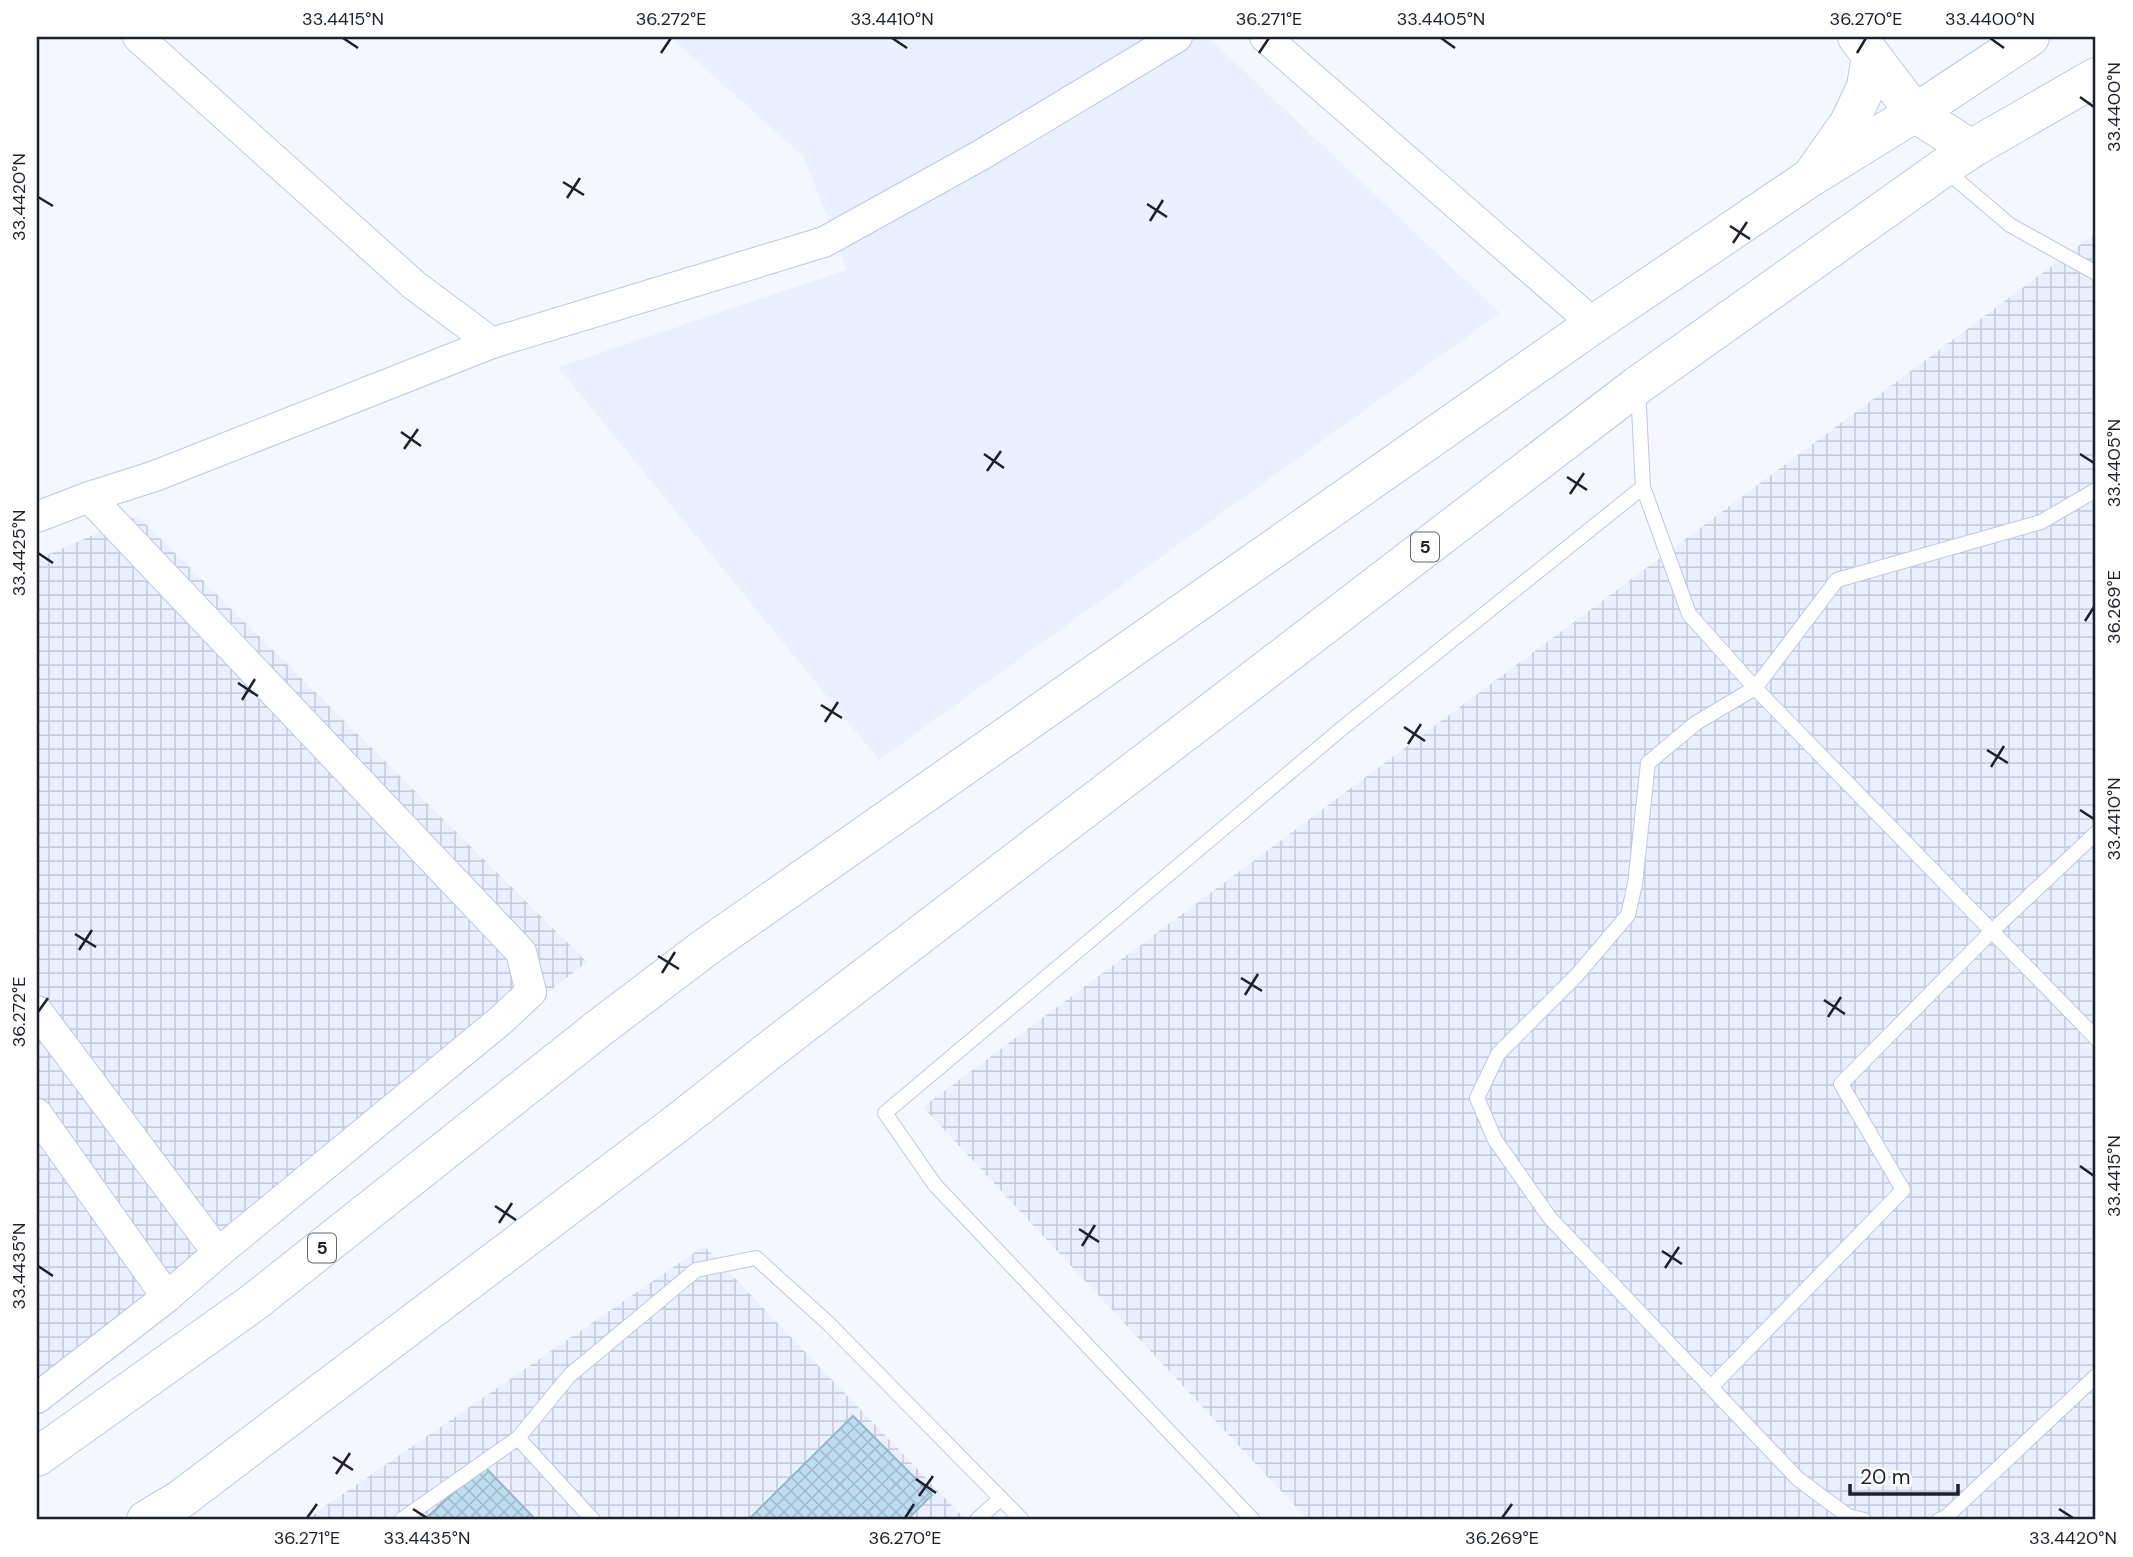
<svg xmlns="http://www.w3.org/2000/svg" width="2133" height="1557" font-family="'DM Sans',sans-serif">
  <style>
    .built { fill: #eaf0ff }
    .industrial { fill: url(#industrial-grid) }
    .building { fill: url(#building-cross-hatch); stroke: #98b5c9; stroke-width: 2 }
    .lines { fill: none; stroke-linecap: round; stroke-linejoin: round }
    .lane-casing { stroke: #bcc8e5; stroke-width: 16 }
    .street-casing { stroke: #bcc8e5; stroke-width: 32 }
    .secondary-casing { stroke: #bcc8e5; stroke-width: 40 }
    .primary-casing { stroke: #bcc8e5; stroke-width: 40 }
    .lane { stroke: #fff; stroke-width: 14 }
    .street { stroke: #fff; stroke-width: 30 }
    .secondary { stroke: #fff; stroke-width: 38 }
    .primary { stroke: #fff; stroke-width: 38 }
    .ticks { fill: none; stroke: #1d212c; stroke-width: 2.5 }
    .labels { text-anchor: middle; stroke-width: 7; stroke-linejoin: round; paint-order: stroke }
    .shield { fill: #fff; stroke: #61646b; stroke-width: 2 }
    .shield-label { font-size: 18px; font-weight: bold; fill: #1d212c }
    .neatline { fill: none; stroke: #1d212c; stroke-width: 2.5 }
    .ticks-label { font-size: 18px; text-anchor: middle; fill: #1d212c }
  </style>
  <defs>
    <pattern id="industrial-grid" width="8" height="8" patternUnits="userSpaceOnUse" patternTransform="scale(1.75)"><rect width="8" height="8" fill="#eaf0ff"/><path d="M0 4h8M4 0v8" fill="none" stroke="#c8cedb"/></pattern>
    <pattern id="building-cross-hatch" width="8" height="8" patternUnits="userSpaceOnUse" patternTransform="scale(1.75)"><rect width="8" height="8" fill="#bfddf1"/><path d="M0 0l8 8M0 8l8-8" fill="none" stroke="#a4bdcf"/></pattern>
  </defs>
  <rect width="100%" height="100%" fill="#f4f7fd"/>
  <polygon class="built" points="670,37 1208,37 1500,313 879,760 558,367 847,270 804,157"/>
  <g class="industrial">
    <polygon points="2096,233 2096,1520 1308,1520 923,1107"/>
    <polygon points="138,516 587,962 192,1266 37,1378 37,559"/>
    <polygon points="704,1246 966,1520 305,1520"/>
  </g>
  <g class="building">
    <polygon points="853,1416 932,1495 907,1520 748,1520"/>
    <polygon points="483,1465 536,1520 424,1520"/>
  </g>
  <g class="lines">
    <g class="lane-casing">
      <g id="lane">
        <polyline points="1944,169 2010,225 2096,273"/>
        <polyline points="1638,389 1643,487 1689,614 1755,688 2096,1038"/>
        <polyline points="1711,1387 1903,1190 1841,1084 1992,931 2096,833"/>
        <polyline points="518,1438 593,1520"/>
        <polyline points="401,1520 518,1438 570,1375 696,1270 756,1258 828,1323 1022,1520"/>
        <polyline points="977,1520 1001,1498"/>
        <polyline points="1253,1520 935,1185 885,1113 1340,730 1643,487"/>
        <polyline points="1864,1520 1848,1516 1798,1479 1550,1218 1495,1140 1477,1098 1498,1054 1577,975 1628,915 1635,884 1648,763 1696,723 1755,688 1837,580 2041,522 2096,490"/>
        <polyline points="1939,1520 1945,1518 2096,1376"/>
      </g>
    </g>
    <g class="street-casing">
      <g id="street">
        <polyline points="138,37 414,285 492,343"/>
        <polyline points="1265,37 1594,324"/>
        <polyline points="89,497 521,952 531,992 500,1021 218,1253"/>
        <polyline points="37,517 89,497 155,476 492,343 824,242 981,155 1177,37"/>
        <polyline points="37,1011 218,1253 167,1297"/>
        <polyline points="37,1114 167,1297 37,1398"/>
      </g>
    </g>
    <g class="secondary-casing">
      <g id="secondary">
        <polyline points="1871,55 1915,113 1971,149"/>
        <polyline points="1811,177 1849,123 1866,87 1871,55 1857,37"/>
      </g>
    </g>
    <g class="primary-casing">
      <g id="primary">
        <polyline points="37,1457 254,1302 598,1029 706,947 1594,324 1811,177 1915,113 2030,37"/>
        <polyline points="146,1520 181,1499 680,1121 775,1046 1638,385 1943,168 1971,149 2096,77"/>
      </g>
    </g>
    <use href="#lane" class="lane"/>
    <use href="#street" class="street"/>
    <use href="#secondary" class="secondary"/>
    <use href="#primary" class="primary"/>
  </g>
  <path class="ticks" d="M343,38L358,48M892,38L907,48M1441,38L1455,48M1990,38L2004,48M661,53L671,38M1259,53L1269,38M1857,53L1866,38M2080,97L2094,107M563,182L584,195M38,197L53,206M567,198L580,178M1147,204L1167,217M1150,221L1163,200M1730,226L1750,239M1733,243L1747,222M401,432L421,446M404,449L418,429M984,454L1004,468M2080,454L2094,463M987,471L1001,451M1567,477L1587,490M1570,494L1584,473M38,553L53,563M2085,621L2094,607M238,683L258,696M242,700L255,679M821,705L842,718M825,722L838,702M1404,727L1425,741M1408,744L1421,724M1987,750L2008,763M1991,767L2004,746M2080,810L2094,819M75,934L96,947M79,950L92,930M658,956L679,969M662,973L675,952M1241,978L1262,991M1245,995L1258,974M1824,1000L1845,1014M38,1012L48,998M1828,1017L1841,997M2080,1166L2094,1176M495,1206L516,1220M499,1223L512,1203M1079,1229L1099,1242M1082,1246L1095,1225M1662,1251L1682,1264M38,1266L53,1276M1665,1268L1679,1247M333,1457L353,1470M336,1474L350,1453M916,1479L936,1493M919,1496L933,1476M413,1509L427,1518M2059,1509L2073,1518M307,1518L317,1504M905,1518L914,1504M1502,1518L1512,1504"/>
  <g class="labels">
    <g class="shield">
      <rect x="1411" y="532.5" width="28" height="29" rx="5"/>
      <rect x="308" y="1233.5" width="28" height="29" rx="5"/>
    </g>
    <g class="shield-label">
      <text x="1425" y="553">5</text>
      <text x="322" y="1254">5</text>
    </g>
  </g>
  <rect width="2133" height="1557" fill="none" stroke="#ffffff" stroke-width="77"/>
  <path d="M1850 1484v10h108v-10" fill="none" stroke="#1d212c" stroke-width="3.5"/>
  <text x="1860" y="1484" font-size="21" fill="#1d212c" stroke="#ffffff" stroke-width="5" paint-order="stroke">20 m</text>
  <rect x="38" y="38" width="2056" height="1480" class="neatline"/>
  <g class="ticks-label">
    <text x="343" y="25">33.4415°N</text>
    <text x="671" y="25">36.272°E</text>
    <text x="892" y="25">33.4410°N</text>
    <text x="1269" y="25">36.271°E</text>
    <text x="1441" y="25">33.4405°N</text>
    <text x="1866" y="25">36.270°E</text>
    <text x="1990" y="25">33.4400°N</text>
    <text transform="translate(2114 107) rotate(-90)" y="6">33.4400°N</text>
    <text transform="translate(19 197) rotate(-90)" y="6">33.4420°N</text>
    <text transform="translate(2114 463) rotate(-90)" y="6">33.4405°N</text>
    <text transform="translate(19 553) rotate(-90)" y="6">33.4425°N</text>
    <text transform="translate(2114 607) rotate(-90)" y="6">36.269°E</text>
    <text transform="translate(2114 819) rotate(-90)" y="6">33.4410°N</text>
    <text transform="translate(19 1012) rotate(-90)" y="6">36.272°E</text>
    <text transform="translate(2114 1176) rotate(-90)" y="6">33.4415°N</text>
    <text transform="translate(19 1266) rotate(-90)" y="6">33.4435°N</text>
    <text x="307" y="1544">36.271°E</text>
    <text x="427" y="1544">33.4435°N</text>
    <text x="905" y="1544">36.270°E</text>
    <text x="1502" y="1544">36.269°E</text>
    <text x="2073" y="1544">33.4420°N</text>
  </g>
</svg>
